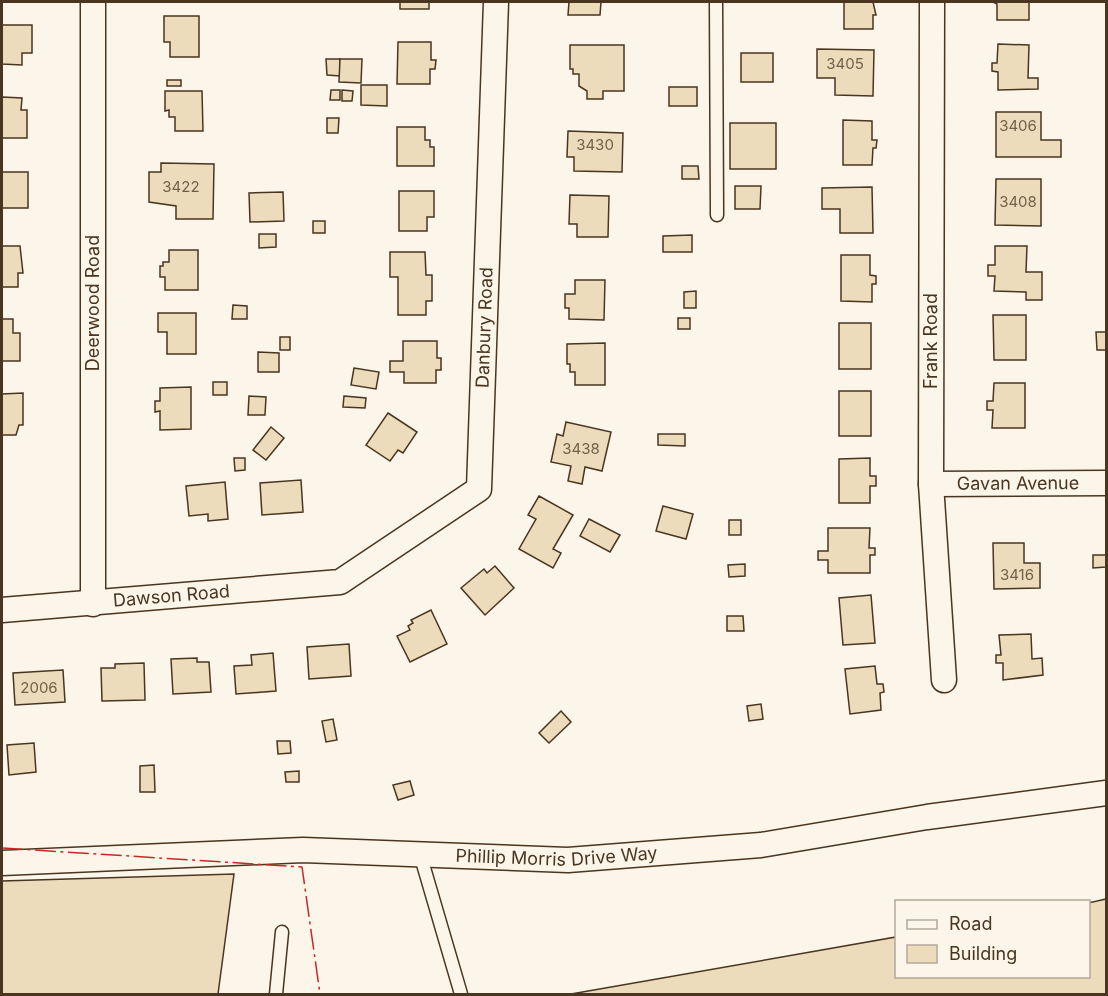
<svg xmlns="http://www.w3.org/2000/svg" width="1108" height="996" font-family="Inter,sans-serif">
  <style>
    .building { fill: #ecdcbc; stroke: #4a3520; stroke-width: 1.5 }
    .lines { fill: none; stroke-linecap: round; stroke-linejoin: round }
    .lane-casing { stroke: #4a3520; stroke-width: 15 }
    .street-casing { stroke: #4a3520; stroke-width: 27 }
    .lane { stroke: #fbf6e9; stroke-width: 12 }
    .street { stroke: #fbf6e9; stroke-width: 24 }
    .power { stroke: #c62828; stroke-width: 1.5; stroke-dasharray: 21 4.5 3 4.5; stroke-linecap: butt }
    .labels { text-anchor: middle; stroke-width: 4.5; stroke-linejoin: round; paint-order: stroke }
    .number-label { font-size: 15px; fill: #725f47 }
    .street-label { font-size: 18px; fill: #4a3520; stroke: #fbf6e9 }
  </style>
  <rect width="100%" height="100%" fill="#fbf6e9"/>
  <g class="building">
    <rect x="400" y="2" width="29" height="7"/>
    <polygon points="569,2 601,2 600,15 568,15"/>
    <polygon points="844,2 873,2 876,15 873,15 873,29 844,29"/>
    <polygon points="993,2 1029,2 1029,20 997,20 997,4"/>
    <polygon points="164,16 199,16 199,57 170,57 170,42 164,42"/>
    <polygon points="2,25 32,25 32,53 22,53 22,65 2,64"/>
    <polygon points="398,42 431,42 431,60 436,60 435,69 430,69 430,84 397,84"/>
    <polygon points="998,44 1029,45 1028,78 1038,78 1038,89 998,90 998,72 992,71 992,63 997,63"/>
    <polygon points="570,45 624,45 624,91 603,91 603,99 587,99 587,91 579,86 579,74 573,74 573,69 570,69"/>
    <polygon points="817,49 874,50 873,96 835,95 835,78 817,78"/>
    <rect x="741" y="53" width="32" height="29"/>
    <polygon points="326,59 340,59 340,76 327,75"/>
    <polygon points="340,59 362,59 361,83 339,82"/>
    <rect x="167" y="80" width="14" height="6"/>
    <polygon points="361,85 387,85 387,106 361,105"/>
    <rect x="669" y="87" width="28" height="19"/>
    <polygon points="331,90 340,90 340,100 330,100"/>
    <polygon points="342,90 353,91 352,101 342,101"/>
    <polygon points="165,91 202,91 203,131 175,131 175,117 169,117 169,110 165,111"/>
    <polygon points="2,97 22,98 21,110 27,110 27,138 2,138"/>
    <polygon points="996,112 1041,112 1041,140 1061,140 1061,157 996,157"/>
    <polygon points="327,118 339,118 338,133 327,133"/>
    <polygon points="843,120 872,121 872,140 877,140 876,148 873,148 872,165 843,165"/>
    <rect x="730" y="123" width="46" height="46"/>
    <polygon points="397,127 425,127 425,140 430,140 430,147 434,147 434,166 397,166"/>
    <polygon points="568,131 623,133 622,172 574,171 574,157 567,157"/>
    <polygon points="161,163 214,164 213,219 176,219 176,206 149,202 149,172 161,172"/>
    <polygon points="682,166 698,166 699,179 682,179"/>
    <rect x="2" y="172" width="26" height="36"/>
    <polygon points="996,179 1041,179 1041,226 995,225"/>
    <polygon points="735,186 761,186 760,209 735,209"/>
    <polygon points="872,187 873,233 840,233 840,209 822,209 822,188"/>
    <polygon points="399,191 434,191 434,217 427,217 427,231 399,231"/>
    <polygon points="283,192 284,221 250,222 249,193"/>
    <polygon points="570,195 609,196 608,237 577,237 577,224 569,224"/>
    <rect x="313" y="221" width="12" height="12"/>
    <polygon points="259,234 276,234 276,247 259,248"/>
    <polygon points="692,235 692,252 663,252 663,236"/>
    <polygon points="2,246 20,246 23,273 18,273 18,287 2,287"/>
    <polygon points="995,246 1027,246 1026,272 1042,272 1042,300 1026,300 1026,292 994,291 995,276 988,276 988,265 995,265"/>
    <polygon points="169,250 198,250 198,290 165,290 165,277 160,277 160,266 163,266 163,262 169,262"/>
    <polygon points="390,252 425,252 426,275 432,275 432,301 426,301 426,315 398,315 398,277 390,277"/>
    <polygon points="841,255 870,255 870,275 876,276 876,284 872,284 872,302 841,301"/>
    <polygon points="575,280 605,280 604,320 569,319 569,308 565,308 565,294 575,294"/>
    <polygon points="696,291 696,308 684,308 684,292"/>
    <polygon points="233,305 247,306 247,319 232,319"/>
    <polygon points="158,313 196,313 196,354 167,354 167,332 158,332"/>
    <polygon points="993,315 1026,315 1026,360 994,360"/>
    <rect x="678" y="318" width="12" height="11"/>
    <polygon points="2,319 13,319 13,333 20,333 20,361 2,361"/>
    <rect x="839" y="323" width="32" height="46"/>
    <polygon points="1096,332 1106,332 1106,350 1097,350"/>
    <rect x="280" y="337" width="10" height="13"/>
    <polygon points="403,341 437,341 437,358 441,358 441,370 436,370 436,383 404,383 404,372 390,372 390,361 403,361"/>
    <polygon points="605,343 605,385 575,385 575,372 570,372 570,364 567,364 567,344"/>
    <polygon points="258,352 279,353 279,372 258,372"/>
    <polygon points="354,368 379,372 376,389 351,385"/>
    <rect x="213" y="382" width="14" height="13"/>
    <polygon points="994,383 1025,383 1025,428 992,428 993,410 987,410 987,401 993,401"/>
    <polygon points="191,387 191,429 160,430 160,411 155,412 155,401 160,401 160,388"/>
    <rect x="839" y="391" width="32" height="45"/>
    <polygon points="23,393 23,425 19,425 16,435 2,435 2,394"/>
    <polygon points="249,396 266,397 265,415 248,415"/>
    <polygon points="344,396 366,398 365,408 343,407"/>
    <polygon points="388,413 417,432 403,453 398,450 390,461 366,445"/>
    <polygon points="566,422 611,432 602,471 585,467 582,484 568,481 571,466 551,462 557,434 563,436"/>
    <polygon points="271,427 284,438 266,460 253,450"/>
    <polygon points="658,434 685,434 685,446 658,445"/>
    <polygon points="234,458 245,458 245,470 235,471"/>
    <polygon points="870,458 870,476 876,476 876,486 870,486 870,503 839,503 839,459"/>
    <polygon points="301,480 303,512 262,515 260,483"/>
    <polygon points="225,482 228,519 208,521 208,514 189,516 186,486"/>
    <polygon points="539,496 573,515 553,549 561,553 553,568 519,549 536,519 528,515"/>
    <polygon points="663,506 693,514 686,539 656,531"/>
    <polygon points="589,519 620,535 610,552 580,536"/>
    <rect x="729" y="520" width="12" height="15"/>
    <polygon points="828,528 870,528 869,548 875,548 875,555 870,555 870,573 828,573 828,560 818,560 818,551 828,551"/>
    <polygon points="993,543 1024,543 1024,563 1040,563 1040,588 994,589"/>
    <polygon points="1093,555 1106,555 1106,567 1093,568"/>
    <polygon points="745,564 745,576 729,577 728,565"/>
    <polygon points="495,566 514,588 485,615 461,588 484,569 487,573"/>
    <polygon points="871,595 875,643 843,645 839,598"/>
    <polygon points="431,610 447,644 410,662 397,636 410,630 408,626 413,623 411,620"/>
    <polygon points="727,616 743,616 744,631 727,631"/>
    <polygon points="1031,634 1032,659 1042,658 1043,675 1003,680 1003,663 996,663 996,655 1001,655 999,635"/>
    <polygon points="349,644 351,676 309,679 307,647"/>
    <polygon points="273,653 276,691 236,694 234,666 252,665 251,655"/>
    <polygon points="197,658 197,662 209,662 211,692 173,694 171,659"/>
    <polygon points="144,663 145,700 102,701 101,668 115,668 115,664"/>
    <polygon points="875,666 877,684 883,684 884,692 880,693 881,710 850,714 845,669"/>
    <polygon points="63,670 65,702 15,705 13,673"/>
    <polygon points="761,704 763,719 749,721 747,706"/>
    <polygon points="561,711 571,722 549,743 539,733"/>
    <polygon points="333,719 337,740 326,742 322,721"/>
    <polygon points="277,741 290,741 291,753 278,754"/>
    <polygon points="34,743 36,772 9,775 7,745"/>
    <polygon points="154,765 155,792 140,792 140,766"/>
    <polygon points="299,771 299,782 286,782 285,772"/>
    <polygon points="410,781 414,795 398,800 393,785"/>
    <polygon points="234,874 218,994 2,994 2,881"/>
    <polygon points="1106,899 1106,994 571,994 896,937 896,976 1088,976 1088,903"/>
  </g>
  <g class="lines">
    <g class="lane-casing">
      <g id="lane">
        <polyline points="716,2 717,215"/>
        <polyline points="420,854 461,994"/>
        <polyline points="276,994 282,932"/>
      </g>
    </g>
    <g class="street-casing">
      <g id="street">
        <polyline points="93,2 93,604"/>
        <polyline points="932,2 931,484 944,680"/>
        <path id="s1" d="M931,484L1106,483"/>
        <path id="s2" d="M2,610L340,582L479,489L496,2"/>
        <path id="s3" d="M2,863L303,850L568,860L761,845L927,817L1106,793"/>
      </g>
    </g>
    <use href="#lane" class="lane"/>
    <use href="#street" class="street"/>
    <polyline class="power" points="2,848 302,867 320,994"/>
  </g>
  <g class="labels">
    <g class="number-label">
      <text x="845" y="69">3405</text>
      <text x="1018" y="131">3406</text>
      <text x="595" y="150">3430</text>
      <text x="181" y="192">3422</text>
      <text x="1018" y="207">3408</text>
      <text x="581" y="454">3438</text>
      <text x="1017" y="580">3416</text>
      <text x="39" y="693">2006</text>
    </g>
    <g class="street-label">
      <text transform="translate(93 303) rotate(-90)" y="6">Deerwood Road</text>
      <text dy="6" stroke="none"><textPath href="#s2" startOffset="668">Danbury Road</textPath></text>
      <text transform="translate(931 341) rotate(-90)" y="6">Frank Road</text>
      <text dy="6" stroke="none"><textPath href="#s1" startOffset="87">Gavan Avenue</textPath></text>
      <text dy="6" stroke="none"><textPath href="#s2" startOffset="170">Dawson Road</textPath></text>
      <text dy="6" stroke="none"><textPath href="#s3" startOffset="555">Phillip Morris Drive Way</textPath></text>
    </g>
  </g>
  <rect width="1108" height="996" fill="none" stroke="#4a3520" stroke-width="6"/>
  <rect x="895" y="900" width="195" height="78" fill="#fbf6e9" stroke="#b4a999" stroke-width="1.5"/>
  <rect x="907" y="920" width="30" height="9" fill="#fbf6e9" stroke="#b4a999" stroke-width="1.5"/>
  <text x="949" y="930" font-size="18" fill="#4a3520">Road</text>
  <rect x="907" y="945" width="30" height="18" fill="#ecdcbc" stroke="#b4a999" stroke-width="1.5"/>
  <text x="949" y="960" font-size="18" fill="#4a3520">Building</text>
</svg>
